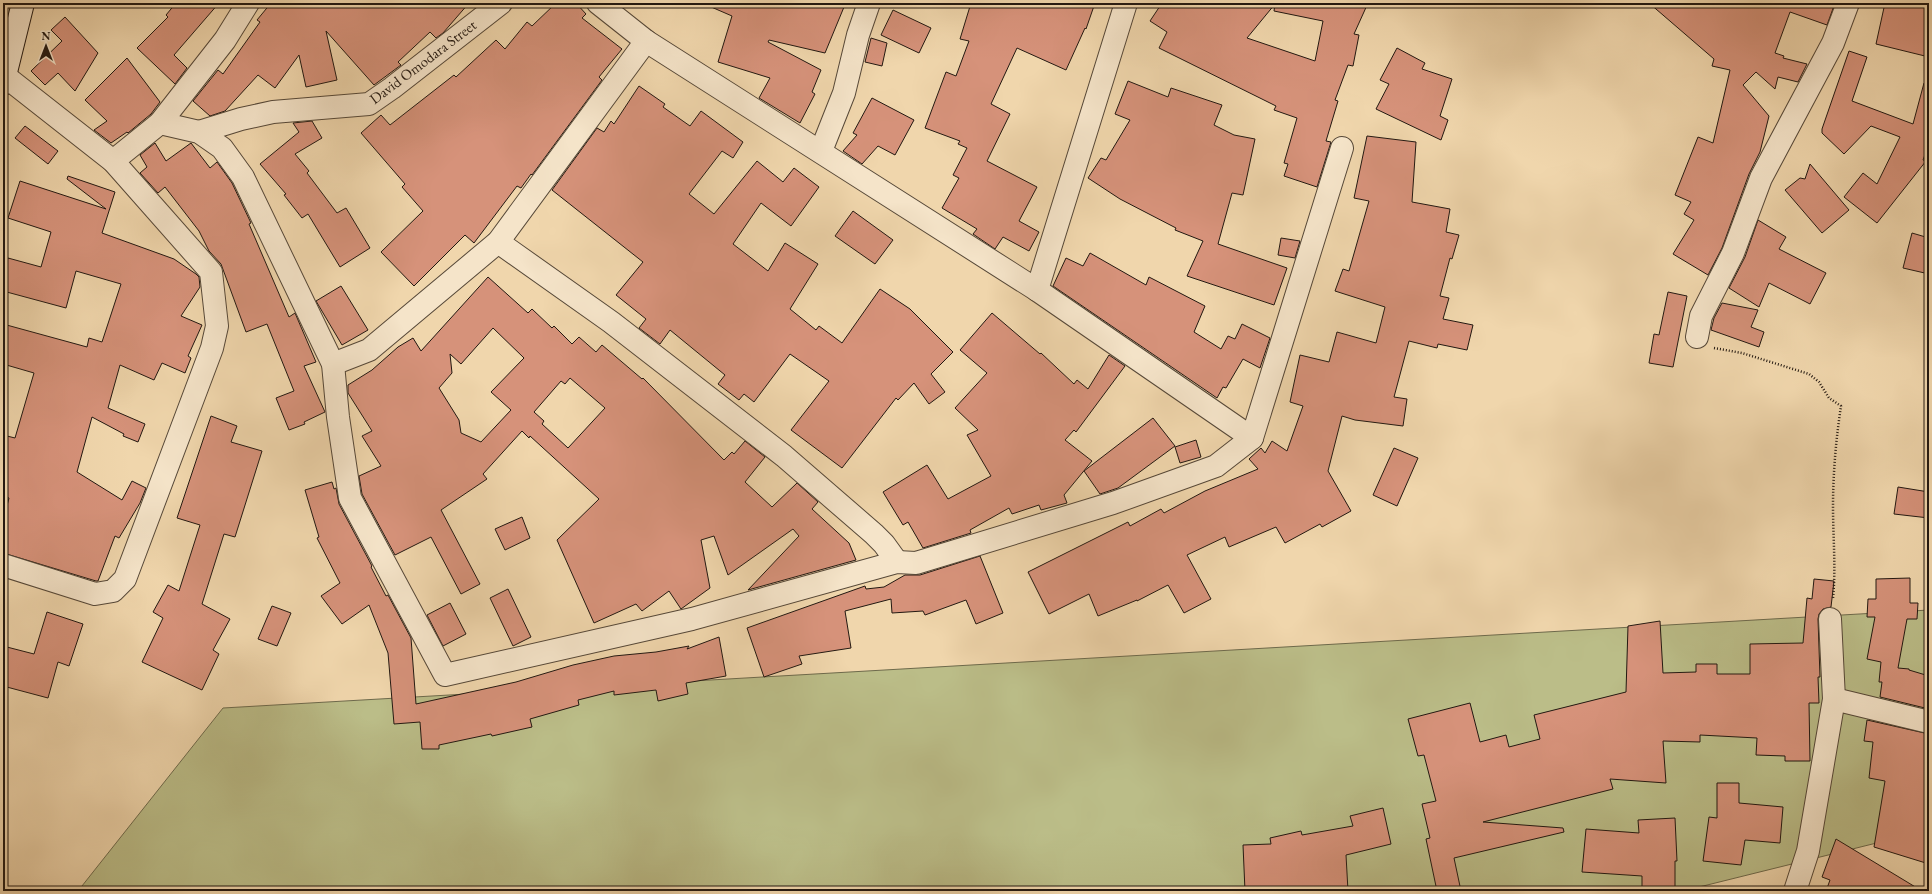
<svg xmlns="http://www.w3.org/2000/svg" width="1932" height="894" font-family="'EB Garamond',serif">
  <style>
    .green { fill: #bbbd88; stroke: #6e6a4c }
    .building { fill: #d6927a; stroke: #221811; fill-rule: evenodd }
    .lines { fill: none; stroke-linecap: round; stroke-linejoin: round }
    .street-casing { stroke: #564838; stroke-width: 24 }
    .secondary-casing { stroke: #221811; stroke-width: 24 }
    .path { stroke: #221811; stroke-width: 2.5; stroke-dasharray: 1 2; stroke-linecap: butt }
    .street { stroke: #f5e4c9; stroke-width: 22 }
    .secondary { stroke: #f5e4c9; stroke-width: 22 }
    .labels { text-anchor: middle; stroke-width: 4; stroke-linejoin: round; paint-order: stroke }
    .street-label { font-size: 15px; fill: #221811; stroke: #f5e4c9 }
  </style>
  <rect width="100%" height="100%" fill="#f0d6ac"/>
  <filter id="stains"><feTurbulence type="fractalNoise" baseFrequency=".005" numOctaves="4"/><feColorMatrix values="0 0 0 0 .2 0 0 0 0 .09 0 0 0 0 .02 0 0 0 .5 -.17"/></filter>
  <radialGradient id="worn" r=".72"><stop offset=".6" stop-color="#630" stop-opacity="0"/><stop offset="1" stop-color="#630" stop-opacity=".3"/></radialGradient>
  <polygon class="green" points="1929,610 1929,830 1683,891 78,891 223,708"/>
  <g class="building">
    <polygon points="176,3 219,3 174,55 187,68 175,84 137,48 168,17 166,15"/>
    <polygon points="271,3 469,3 443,33 436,38 430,32 398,62 401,65 374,85 326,31 337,80 306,87 299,55 275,88 258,75 225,111 210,116 193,101 218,70 223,74 260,22 257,20"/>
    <polygon points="556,3 576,3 586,14 582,18 622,49 599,77 602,80 532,175 531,174 521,188 517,186 474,243 465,235 414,286 381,252 423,211 402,187 405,184 361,133 381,115 390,125 454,75 456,77 496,40 505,49 527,22 532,26"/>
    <polygon points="702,3 835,3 844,7 825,53 769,40 768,42 821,70 812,92 815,94 800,123 759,98 770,78 718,62 732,16"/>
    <polygon points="971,3 1095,3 1086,29 1085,28 1066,70 1017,48 991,104 1010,114 987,161 1037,187 1019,221 1039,232 1029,251 1003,237 995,249 973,234 977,229 942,208 959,178 953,175 967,148 958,144 960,141 925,128 946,72 956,76 969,41 960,39"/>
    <path d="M1162,3H1368L1354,34L1359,35L1353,66L1348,65L1335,100L1338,101L1326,141L1331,142L1317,187L1284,176L1288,164L1284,163L1297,118L1274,110L1276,106L1159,48L1167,32L1150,21ZM1275,4L1274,11L1323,21L1315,61L1247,38Z"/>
    <polygon points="1649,3 1695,3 1699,6 1722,6 1722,3 1835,3 1827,25 1790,12 1775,53 1784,56 1783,58 1807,64 1798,82 1778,77 1775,89 1756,72 1743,85 1769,116 1760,152 1749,174 1722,248 1708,275 1673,254 1694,220 1684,214 1691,202 1675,195 1698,137 1713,143 1730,70 1712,66 1714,59"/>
    <polygon points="1885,3 1929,3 1929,57 1876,44"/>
    <polygon points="893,10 931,28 919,53 881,35"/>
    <polygon points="65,17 98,53 75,91 58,73 45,85 31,71 62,41 51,30"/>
    <polygon points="871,38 887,43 882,66 865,62"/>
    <polygon points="1397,48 1425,63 1422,69 1452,79 1440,116 1448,120 1441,140 1376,109 1389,84 1380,80"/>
    <polygon points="1849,51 1867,57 1852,101 1913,124 1924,83 1929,84 1929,144 1923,160 1926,161 1877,223 1844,197 1863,173 1877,184 1900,137 1871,126 1844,154 1822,133 1822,129"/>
    <polygon points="127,58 160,102 151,114 128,133 127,132 111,143 94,130 107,121 85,100"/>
    <polygon points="1128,81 1168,97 1171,88 1222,105 1214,125 1234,135 1255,139 1243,195 1232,193 1218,244 1287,268 1274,305 1187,276 1203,241 1175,230 1176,228 1120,199 1088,178 1101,158 1106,160 1130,120 1115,114"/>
    <polygon points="639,86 665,104 663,107 690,126 701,111 743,142 733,158 722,151 689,194 714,214 757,161 783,182 794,168 819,187 791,226 761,203 733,244 768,271 785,243 818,264 790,309 816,330 819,326 842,343 880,289 910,309 953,352 931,374 945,392 929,404 914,383 898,400 896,398 842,468 791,430 829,381 790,354 754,402 744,394 739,400 718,384 725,375 670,330 660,344 639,328 646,319 616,295 643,262 552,190 597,128 604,132 611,121 614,124"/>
    <polygon points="872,98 914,120 895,155 878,146 862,164 843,151 857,135 853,133"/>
    <polygon points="312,121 322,138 295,154 309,171 307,173 337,213 346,208 370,248 340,267 308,214 302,218 284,195 286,194 260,164 299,132 293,123"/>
    <polygon points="25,126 58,151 48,164 15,138"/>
    <polygon points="1367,136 1416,142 1412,202 1450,209 1446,232 1459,235 1452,259 1450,258 1440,296 1449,298 1443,319 1473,325 1467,350 1438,344 1437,348 1409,341 1394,397 1407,399 1403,426 1355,420 1342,416 1328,471 1351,511 1322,527 1320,524 1285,543 1276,527 1229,547 1225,537 1187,555 1211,599 1184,613 1168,585 1137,601 1137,600 1098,616 1089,594 1049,614 1028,572 1128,522 1130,526 1161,509 1164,513 1205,491 1258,469 1249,459 1261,448 1265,453 1272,441 1287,451 1303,406 1290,402 1300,355 1329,362 1337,332 1376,343 1385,307 1335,291 1343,269 1349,271 1369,201 1354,198"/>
    <polygon points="155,143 166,161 191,143 210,168 217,162 232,183 251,223 249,224 289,317 295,313 316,362 304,366 325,412 304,422 305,424 289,430 276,398 294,391 267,324 246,332 221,264 209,251 199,231 165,187 158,193 140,173 147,167 140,155"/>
    <polygon points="1810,164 1849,210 1822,233 1785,190 1800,178 1805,179"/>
    <polygon points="68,176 115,192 102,233 174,259 196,274 199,277 200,287 181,316 202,325 188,356 191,358 185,373 162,363 154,380 120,365 108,408 145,424 138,442 123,436 124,434 92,417 77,472 122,500 132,481 146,488 140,503 119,538 115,536 98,581 96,581 3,553 3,521 9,498 3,496 3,435 15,438 34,373 3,364 3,324 87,347 89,338 102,342 121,284 76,271 66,308 3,291 3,275 8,258 41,267 51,232 8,218 20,181 106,209 67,179"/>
    <polygon points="853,211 893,240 875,264 835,236"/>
    <polygon points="1758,220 1786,237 1779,249 1826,273 1810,304 1769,283 1759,307 1729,288 1745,257"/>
    <polygon points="1912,233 1929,238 1929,274 1903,268"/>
    <polygon points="1281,238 1300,241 1295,258 1278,255"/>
    <polygon points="1090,253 1146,285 1149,277 1205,306 1194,332 1221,349 1228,336 1235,339 1242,324 1270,338 1260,368 1243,359 1226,388 1223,387 1217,398 1053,286 1066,258 1083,266"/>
    <path d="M488,277L528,313L532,309L552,328L554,326L572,344L579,337L596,352L602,345L642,379L643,378L724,460L732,452L734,454L745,441L765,457L745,482L772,507L797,483L818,502L812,509L849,543L856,560L748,590L799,536L793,529L728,575L714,536L701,540L710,588L681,609L669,591L642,611L636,604L594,623L557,540L599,499L530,436L529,438L522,431L483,474L487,479L441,510L480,584L461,594L431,537L395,555L362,494L359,476L381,466L362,436L372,431L348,393V385L372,370L398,347L413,338L421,351ZM493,328L524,358L491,392L511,410L481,442L461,433L459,420L439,388L452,373L450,354L461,364ZM570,378L605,408L568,448L542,424L544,421L534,412L561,381L565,384Z"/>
    <polygon points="341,286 368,330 342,345 316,301"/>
    <polygon points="1668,292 1687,296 1673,367 1649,363 1654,334 1659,335"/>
    <polygon points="1722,303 1758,310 1751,327 1764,332 1759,347 1711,330 1714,318"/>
    <polygon points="992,313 1040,354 1041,353 1074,384 1077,380 1088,389 1109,355 1125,366 1076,432 1074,430 1065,440 1092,461 1064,495 1067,503 1041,510 1039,505 1012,514 1009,508 970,530 971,533 923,548 908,522 903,525 883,492 927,465 948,499 991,476 967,435 978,430 955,408 987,373 960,350"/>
    <polygon points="211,416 237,426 231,442 262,451 235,537 224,534 202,604 230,619 213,650 219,654 202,690 142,662 163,618 153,612 168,585 179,591 200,525 177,518"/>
    <polygon points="1153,418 1175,446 1118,488 1100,494 1084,471"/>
    <polygon points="1196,440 1201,457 1180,463 1175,447"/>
    <polygon points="1394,448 1418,458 1397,506 1373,495"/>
    <polygon points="332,482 334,489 336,488 339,504 372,566 371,567 386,596 388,595 411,638 416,704 516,682 573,665 614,656 656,652 689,646 687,649 719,637 726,676 686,683 688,694 658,701 656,690 614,695 614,691 578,700 579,705 530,719 532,727 492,736 491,734 439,745 439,749 422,749 420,722 394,724 388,653 369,605 342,624 321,596 340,583 317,538 319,537 305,490"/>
    <polygon points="1898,487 1929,492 1929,518 1894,514"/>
    <polygon points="522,517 530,538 505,550 495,529"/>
    <polygon points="980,556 1003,613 976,624 966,600 925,615 923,611 892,613 891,599 845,611 851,648 799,656 802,664 764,677 747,628 865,586 866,589 884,587 905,575 920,575"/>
    <polygon points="1910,578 1910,603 1918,603 1917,619 1907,619 1898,668 1909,669 1909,670 1929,676 1929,709 1880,697 1882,682 1879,682 1881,662 1867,659 1875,617 1867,617 1868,599 1876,599 1876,579"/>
    <polygon points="1814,579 1834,581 1831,607 1823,609 1819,614 1818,619 1820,677 1818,677 1819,703 1809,703 1810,761 1785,761 1785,756 1756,755 1757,738 1700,735 1700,742 1663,741 1666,783 1610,779 1613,789 1483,822 1563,828 1564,832 1454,858 1461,891 1437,891 1426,839 1430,838 1422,804 1436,801 1424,755 1418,756 1408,719 1470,703 1480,742 1506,735 1509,747 1540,739 1534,715 1626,692 1628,626 1660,621 1663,673 1696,672 1696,664 1717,664 1717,674 1750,674 1750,644 1803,643 1807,598 1812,599"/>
    <polygon points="508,589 531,637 513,646 490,598"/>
    <polygon points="450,603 466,634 443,646 427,615"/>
    <polygon points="272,606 291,613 277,646 258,639"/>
    <polygon points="47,612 83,624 69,666 58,662 48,698 3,686 3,646 34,654"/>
    <polygon points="1867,720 1929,734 1929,864 1874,847 1885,781 1869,778 1873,742 1864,741"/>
    <polygon points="1717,783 1739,783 1739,803 1783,807 1780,843 1745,840 1741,865 1703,861 1709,817 1717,818"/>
    <polygon points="1383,808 1391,844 1346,855 1348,891 1245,891 1243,845 1271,844 1270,838 1301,831 1302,835 1353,826 1350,816"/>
    <polygon points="1675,818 1677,861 1675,861 1675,891 1642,891 1642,876 1582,872 1586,829 1639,833 1638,820"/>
    <polygon points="1836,839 1922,891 1826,891 1830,880 1822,877"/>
  </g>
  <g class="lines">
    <g class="street-casing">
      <g id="street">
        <polyline points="598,3 646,41 1037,290 1252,438"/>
        <polyline points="160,123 199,132 222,148 243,177 333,364 338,417 350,498 445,675 692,619 897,562 916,563 1113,503 1216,466 1252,438 1342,148"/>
        <polyline points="199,132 241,119 273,112 369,104 392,88 501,3"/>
        <polyline points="821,151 844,93 858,35 869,3"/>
        <polyline points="113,161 160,123 225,40 248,3"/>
        <polyline points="498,242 611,322 784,456 874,534 884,544 897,562"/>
        <polyline points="1037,290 1126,3"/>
        <polyline points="1697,337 1701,316 1733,253 1761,178 1833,43 1848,3"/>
        <polyline points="333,364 369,350 498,242 646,41"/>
        <polyline points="3,565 95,594 113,591 125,579 212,348 217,326 211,272 113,161 6,77"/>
        <polyline points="1834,699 1929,722"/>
        <polyline points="1795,891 1808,851 1834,699 1830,619"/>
      </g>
    </g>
    <g class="secondary-casing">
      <polyline id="secondary" points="3,84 23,3"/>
    </g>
    <path class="path" d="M1714,348L1742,353L1809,374L1819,382L1829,398L1841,406C1836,439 1833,473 1833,507C1833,537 1836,568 1833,598"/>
    <use href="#street" class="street"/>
    <use href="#secondary" class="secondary"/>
  </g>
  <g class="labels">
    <g class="street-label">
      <text transform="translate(423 62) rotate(-37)" y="5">David Omodara Street</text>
    </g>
  </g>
  <rect width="1932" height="894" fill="none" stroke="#f0d6ac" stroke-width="16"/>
  <rect x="4" y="4" width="1924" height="886" fill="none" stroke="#221811" stroke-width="2"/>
  <rect x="8" y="8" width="1916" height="878" fill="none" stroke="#221811"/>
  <g transform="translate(46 46)" stroke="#f5e4c9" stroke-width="3" paint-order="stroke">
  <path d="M0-3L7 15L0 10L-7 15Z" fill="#221811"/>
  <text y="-6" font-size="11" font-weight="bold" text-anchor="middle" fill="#221811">N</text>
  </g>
  <rect width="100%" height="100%" filter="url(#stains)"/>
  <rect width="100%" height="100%" fill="url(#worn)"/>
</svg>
